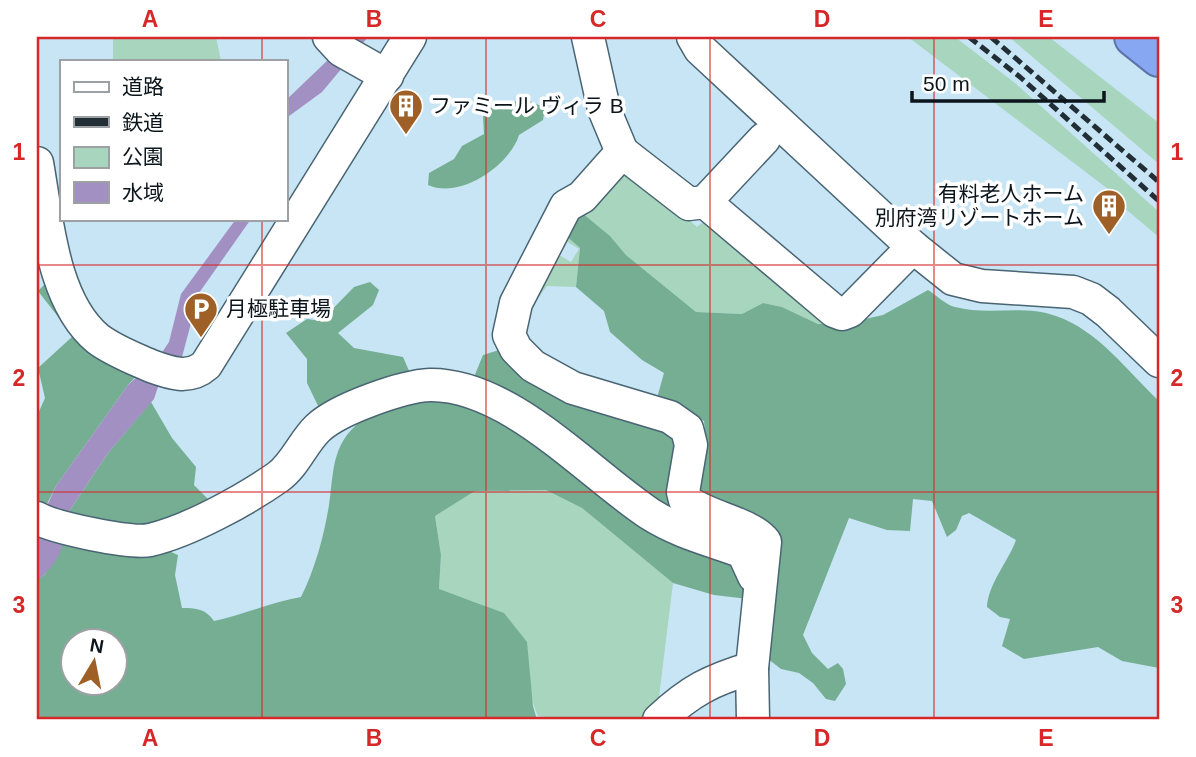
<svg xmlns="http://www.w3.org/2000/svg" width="1196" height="757" font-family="Helvetica,'Noto Sans JP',sans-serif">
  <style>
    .green { fill: #a7d5be }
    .forest { fill: #75ae93; fill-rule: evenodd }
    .water { fill: #a190c1 }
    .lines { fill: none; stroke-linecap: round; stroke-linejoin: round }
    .minor-casing { stroke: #496472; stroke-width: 35 }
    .highway-casing { stroke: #5c74a7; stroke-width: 42 }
    .minor { stroke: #fff; stroke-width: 32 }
    .highway { stroke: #88a7f2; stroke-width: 38 }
    .rail { stroke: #222e35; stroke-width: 5; stroke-dasharray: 10 5; stroke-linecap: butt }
    .grid { fill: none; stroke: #d62828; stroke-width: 2; stroke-opacity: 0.55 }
    .labels { text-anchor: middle; stroke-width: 7; stroke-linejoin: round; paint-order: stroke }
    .poi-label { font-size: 21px; fill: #0b151b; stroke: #fff; text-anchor: start }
    .neatline { fill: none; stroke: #d62828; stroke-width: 2.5 }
    .grid-label { font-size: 23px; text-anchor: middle; font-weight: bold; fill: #d62828 }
  </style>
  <rect width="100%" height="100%" fill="#c7e5f5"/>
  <g class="green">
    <polygon points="113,37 216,37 221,61 113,61"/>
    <polygon points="908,37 955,37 1015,83 1159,212 1159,237 1116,201 1112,192"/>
    <polygon points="1009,37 1049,37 1159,123 1159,164"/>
    <polygon points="635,172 697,227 707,219 843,324 818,324 782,307 763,303 742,314 696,312 626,255 610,236 581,212 618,175"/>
    <polygon points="564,234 580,248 576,287 547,286 517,326 554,252 571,262 579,249 561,238"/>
    <path d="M546,490L582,508L673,583L657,713L650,720H564L538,716C530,699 530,680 528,662C523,610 481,605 439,590L441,555L435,516L475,491Z"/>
  </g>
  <g class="forest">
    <path d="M526,99L545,108L543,120L519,135C510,165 460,200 428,185L429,173L454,159L462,146L484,134L483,116L492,107Z"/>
    <path d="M581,212L610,236L626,255L696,312L742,314L763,303L782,307L818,324H843L883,315L928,290C936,295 946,305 955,307C989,316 1023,304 1056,316C1099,331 1127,371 1159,401V668L1122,661L1098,647L1024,659L1002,646L1010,619L1000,617L987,607C988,584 1008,562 1016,540L969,513L962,516L956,530L947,537L932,501L913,499L910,531L887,530L849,518L803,635L812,653L828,669L838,663L843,669L846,684L835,701L826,699L813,683L799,673L781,669L763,655L764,613L696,497L699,449L705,432L704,421L665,405L657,398L664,373L642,360L610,332L604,311L576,287L580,248L564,234Z"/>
    <polygon points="370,282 379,290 373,305 338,333 354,348 403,357 413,380 321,412 307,383 307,359 286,333 307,319 321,321 354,287"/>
    <polygon points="46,283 139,373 128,385 56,486 44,510 37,509 37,416 45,398 38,368 73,336 38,291"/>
    <polygon points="499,350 506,351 681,439 685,521 472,382 483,355"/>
    <path d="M414,397L466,402L740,564L748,599L714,595L673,583L582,508L546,490L475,491L435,516L441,555L439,589L504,613L527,642L533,706L537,720H37V581L45,574L66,537L164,549L178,555L175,575L182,608C196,608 206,609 214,621C244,615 271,602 301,597C315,569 324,536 329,505C334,472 331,445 360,422C376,411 396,405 414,397ZM74,642H116V684H74Z"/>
    <polygon points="151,402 172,438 196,467 194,485 209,500 210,508 137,532 64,519 108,453"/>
  </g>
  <g class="water">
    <polygon points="352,37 368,37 322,92 285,119 285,101"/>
    <path d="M236,219H251L199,293L182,357L160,381L154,399L108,453L64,519C67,545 58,564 37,581V528L56,486L128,385L159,357L169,342L181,294Z"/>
  </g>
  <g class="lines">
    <g class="minor-casing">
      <g id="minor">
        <polyline points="329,37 341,50 387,76"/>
        <path d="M588,37L604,109L622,152L582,197L566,206L516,303L509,335L516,349L533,366L573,388L670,417L687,429L691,445L683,492L685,500C706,517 751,523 765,542L752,668L753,720"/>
        <polyline points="693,37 700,49 913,247 953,279 982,286 1073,292 1091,299 1108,312 1159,361"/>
        <polyline points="622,152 689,204 705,202 834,311 842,314 850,311 913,247"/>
        <path d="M37,163C47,218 52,301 98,339C114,351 133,358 151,366C170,373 189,380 206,365L410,37"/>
        <polyline points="705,202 764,139"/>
        <path d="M37,518C55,528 130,544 150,540C189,531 245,500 278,477C295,465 303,442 318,428C338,409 403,386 430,385C509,384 588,473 650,514C680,533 711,540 743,552L754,576"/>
        <path d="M659,720C690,691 711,680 752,668"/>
      </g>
    </g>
    <g class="highway-casing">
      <polyline id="highway" points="1134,37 1159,57"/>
    </g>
    <use href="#minor" class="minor"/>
    <use href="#highway" class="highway"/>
    <g class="rail">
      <polyline points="969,37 1020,77 1159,201"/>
      <polyline points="991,37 1159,182"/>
    </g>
  </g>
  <path class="grid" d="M262,37V61M486,37V720M710,37V720M934,37V720M262,219V720M37,265H1159M37,492H1159"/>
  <defs>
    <g id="building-pin" transform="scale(1.75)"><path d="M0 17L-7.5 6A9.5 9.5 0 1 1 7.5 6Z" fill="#9e6026" stroke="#fff"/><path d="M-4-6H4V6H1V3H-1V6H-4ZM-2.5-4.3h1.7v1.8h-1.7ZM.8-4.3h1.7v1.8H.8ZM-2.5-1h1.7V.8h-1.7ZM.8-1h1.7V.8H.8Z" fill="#fff"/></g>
    <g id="parking-pin" transform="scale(1.75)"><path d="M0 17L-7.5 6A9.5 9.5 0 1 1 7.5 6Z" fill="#9e6026" stroke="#fff"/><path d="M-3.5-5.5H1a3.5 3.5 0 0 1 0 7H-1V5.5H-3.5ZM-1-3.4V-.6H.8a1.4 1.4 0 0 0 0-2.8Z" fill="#fff"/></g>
  </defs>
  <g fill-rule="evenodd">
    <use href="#building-pin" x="406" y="106"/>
    <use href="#building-pin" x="1109" y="206"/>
    <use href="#parking-pin" x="201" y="309"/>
  </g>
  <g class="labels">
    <g class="poi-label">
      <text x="430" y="113">ファミール ヴィラ B</text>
      <text x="1084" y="201" text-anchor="end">有料老人ホーム<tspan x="1084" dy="24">別府湾リゾートホーム</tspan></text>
      <text x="226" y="316">月極駐車場</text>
    </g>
  </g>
  <rect width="1196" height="757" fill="none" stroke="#ffffff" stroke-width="77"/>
  <rect x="60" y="60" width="228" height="161" fill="#ffffff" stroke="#9da1a4" stroke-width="2"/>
  <rect x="74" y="82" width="35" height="10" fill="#ffffff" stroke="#9da1a4" stroke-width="2"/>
  <text x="122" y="94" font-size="21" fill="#0b151b">道路</text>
  <rect x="74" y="117" width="35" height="10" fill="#222e35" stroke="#9da1a4" stroke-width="2"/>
  <text x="122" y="130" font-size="21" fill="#0b151b">鉄道</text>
  <rect x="74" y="147" width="35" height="21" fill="#a7d5be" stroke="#9da1a4" stroke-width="2"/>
  <text x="122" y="164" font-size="21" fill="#0b151b">公園</text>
  <rect x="74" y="182" width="35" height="21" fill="#a190c1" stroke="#9da1a4" stroke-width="2"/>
  <text x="122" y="200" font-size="21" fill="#0b151b">水域</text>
  <g transform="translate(94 662) rotate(10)"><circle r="33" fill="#ffffff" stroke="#9da1a4" stroke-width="2"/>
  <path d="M0-5L12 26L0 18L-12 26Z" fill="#9e6026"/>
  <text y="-10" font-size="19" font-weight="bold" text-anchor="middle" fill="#0b151b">N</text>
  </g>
  <path d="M912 91v10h192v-10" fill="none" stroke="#0b151b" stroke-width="3.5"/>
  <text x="923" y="91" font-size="21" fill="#0b151b" stroke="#ffffff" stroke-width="5" paint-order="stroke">50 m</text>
  <rect x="38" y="38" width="1120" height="680" class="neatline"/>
  <g class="grid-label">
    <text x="150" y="27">A</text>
    <text x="374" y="27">B</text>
    <text x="598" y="27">C</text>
    <text x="822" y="27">D</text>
    <text x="1046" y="27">E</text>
    <text x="19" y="160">1</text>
    <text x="1177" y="160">1</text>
    <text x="19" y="386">2</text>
    <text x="1177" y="386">2</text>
    <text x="19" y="613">3</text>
    <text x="1177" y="613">3</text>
    <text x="150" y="746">A</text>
    <text x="374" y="746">B</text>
    <text x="598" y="746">C</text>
    <text x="822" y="746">D</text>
    <text x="1046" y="746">E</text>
  </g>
</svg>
